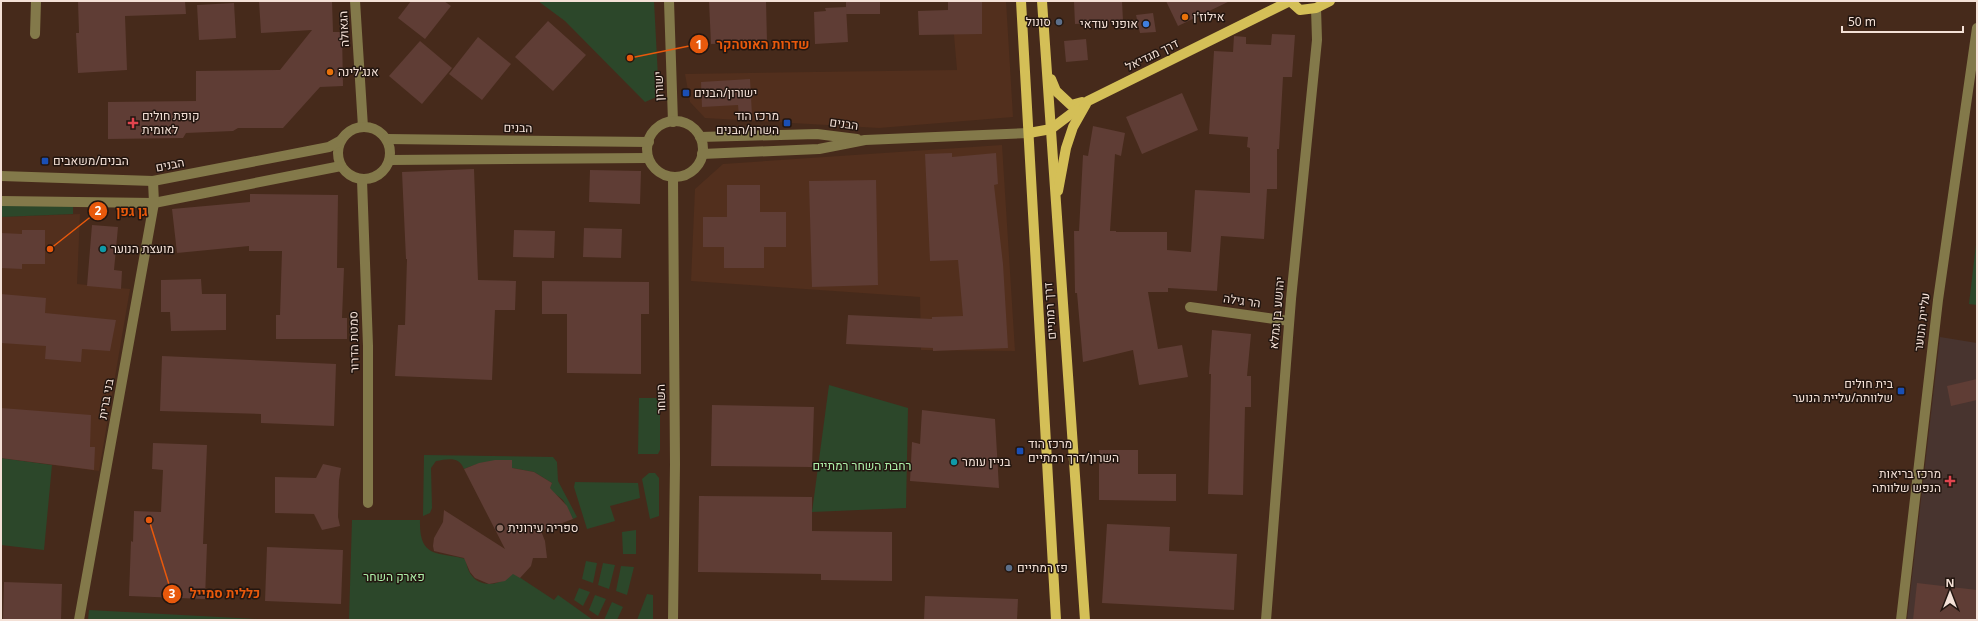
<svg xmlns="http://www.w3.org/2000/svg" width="1978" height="621" font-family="'Noto Sans',Heebo,sans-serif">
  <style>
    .built { fill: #522f1d }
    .medical { fill: #48342f }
    .green { fill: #2c472a }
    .building { fill: #5f3d35 }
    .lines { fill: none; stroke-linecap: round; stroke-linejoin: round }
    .minor { stroke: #83794a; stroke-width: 10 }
    .major { stroke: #d4bf57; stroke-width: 10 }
    .food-dot { fill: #e8710a; stroke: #231610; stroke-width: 1.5 }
    .service-dot { fill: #5c6f8a; stroke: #231610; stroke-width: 1.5 }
    .shop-dot { fill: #3f7fe0; stroke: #231610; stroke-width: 1.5 }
    .transit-dot { fill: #1a4fb4; stroke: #231610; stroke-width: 1.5 }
    .health-dot { fill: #e0444e; stroke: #231610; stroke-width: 1.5 }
    .culture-dot { fill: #0f9aa8; stroke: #231610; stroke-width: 1.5 }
    .education-dot { fill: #8d6e63; stroke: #231610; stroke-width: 1.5 }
    .labels { text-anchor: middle; stroke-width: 3; stroke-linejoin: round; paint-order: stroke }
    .poi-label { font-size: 12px; fill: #f4e1d7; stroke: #231610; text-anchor: start }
    .street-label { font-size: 12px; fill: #f4e1d7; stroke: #231610 }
    .park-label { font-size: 12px; fill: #adf1a9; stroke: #231610 }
    .leader { fill: none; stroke: #e8590c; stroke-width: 1.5 }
    .callout-dot { fill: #e8590c; stroke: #231610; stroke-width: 1.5 }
    .mark-label { font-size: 12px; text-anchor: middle; font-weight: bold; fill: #fff }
    .callout-label { font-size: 13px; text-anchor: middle; font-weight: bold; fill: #e8590c; stroke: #231610; stroke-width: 3; stroke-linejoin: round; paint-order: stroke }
  </style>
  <rect width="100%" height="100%" fill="#462a1b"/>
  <g class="built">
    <polygon points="951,1 1006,1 1013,117 879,128 705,118 690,102 685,74 957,70"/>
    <polygon points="1002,145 1015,351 921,350 920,297 691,281 695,189 723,164"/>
    <polygon points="80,214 77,284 130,289 99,471 1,458 1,217"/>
  </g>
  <polygon class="medical" points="1940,337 1977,343 1977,620 1907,620"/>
  <g class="green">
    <polygon points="538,1 654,1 659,96 645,102 565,21"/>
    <polygon points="1,205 73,206 73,214 1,217"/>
    <polygon points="1977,236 1977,305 1969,304"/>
    <polygon points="829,385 908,408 906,508 812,512"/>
    <polygon points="639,398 656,398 660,401 660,450 658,454 638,454"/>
    <path d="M424,455L553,457L557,462L558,481L577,517L573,519L563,500L549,489L552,483L534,472L512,468V460C494,460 480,462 464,469C459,456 448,459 436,461L431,468L432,508L430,513L423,516Z"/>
    <polygon points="1,458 52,465 44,550 1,545"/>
    <polygon points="649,473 655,473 659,478 659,516 650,519 642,479"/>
    <polygon points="575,482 638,483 640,498 610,506 615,521 587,529 574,487"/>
    <path d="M352,520H420C419,558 436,552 466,559C468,587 495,591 513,573L554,600L558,595L593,620H349Z"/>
    <polygon points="636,530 636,554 623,554 622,532"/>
    <polygon points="586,561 597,563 593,583 582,579"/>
    <polygon points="603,563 615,565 609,589 598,585"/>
    <polygon points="621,566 634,567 627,595 616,591"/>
    <polygon points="579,588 590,592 583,606 574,600"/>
    <polygon points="647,594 653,595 653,620 637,620"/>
    <polygon points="595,595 606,599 598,616 589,610"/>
    <polygon points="612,602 623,607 617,620 604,620"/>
    <polygon points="89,610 275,620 88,620"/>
  </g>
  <g class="building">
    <polygon points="78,1 185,1 186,14 125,16 127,70 78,73 76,33 79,33"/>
    <polygon points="259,1 332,1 333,32 342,32 343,86 320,87 283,128 238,128 233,131 186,133 183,138 108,139 108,102 196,101 196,71 280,70 312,30 261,33"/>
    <polygon points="411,1 444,1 451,6 425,39 398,18"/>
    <polygon points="709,1 766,1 767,42 711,44"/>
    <rect x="846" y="1" width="34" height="13"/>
    <polygon points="948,1 982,1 982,34 919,35 918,11 948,10"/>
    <polygon points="1122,1 1123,21 1075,24 1074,2"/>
    <polygon points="1166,1 1230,1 1178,26"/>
    <polygon points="234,3 236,38 199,40 197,5"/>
    <polygon points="846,7 848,42 815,44 814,12 826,11 825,8"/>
    <polygon points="1153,13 1156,32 1140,33 1136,15"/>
    <polygon points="548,21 586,55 553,91 515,57"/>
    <polygon points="1272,34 1295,35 1292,77 1283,77 1279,149 1277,149 1277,189 1267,189 1264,239 1221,236 1217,291 1168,288 1168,292 1148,292 1158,349 1182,345 1188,377 1139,385 1133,350 1083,362 1077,293 1075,293 1074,231 1079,231 1083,155 1088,156 1093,126 1125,133 1121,156 1115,154 1110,231 1116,231 1116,232 1167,232 1167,250 1191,252 1195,190 1250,193 1250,148 1247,147 1248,137 1209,134 1214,51 1233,52 1234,36 1246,37 1246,44 1271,45"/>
    <polygon points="478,37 511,64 482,100 449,74"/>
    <polygon points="1086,39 1088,60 1066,62 1064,41"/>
    <polygon points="420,41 452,68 422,104 389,76"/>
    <polygon points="750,79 752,115 739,116 738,105 702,107 701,82"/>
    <polygon points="1182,93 1198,130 1142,154 1126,117"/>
    <polygon points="952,153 952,157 996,153 998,184 994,185 1003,264 1008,348 933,351 933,348 846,344 848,315 932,319 932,317 963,316 958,260 930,261 925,154"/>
    <polygon points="474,169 478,280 516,281 515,310 495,310 492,380 395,376 398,325 405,325 407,259 406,259 402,172"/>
    <polygon points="590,170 641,171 640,204 589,202"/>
    <polygon points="876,180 878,285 812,287 809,181"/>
    <polygon points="727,185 760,185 760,212 786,212 786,247 764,247 764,268 724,268 724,247 703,247 703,217 727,217"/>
    <polygon points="250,194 338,195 337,268 344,268 342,318 347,318 347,339 276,339 276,315 280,315 282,251 249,251 249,246 177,253 172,209 250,202"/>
    <polygon points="92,225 118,227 114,270 122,271 121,289 87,286"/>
    <polygon points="584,228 622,229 621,258 583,257"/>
    <polygon points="22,230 45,230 45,264 22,264 22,269 1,268 1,233 22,234"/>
    <polygon points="514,230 555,231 554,258 513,257"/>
    <polygon points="201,279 202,294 226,294 226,330 171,331 170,312 161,312 161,280"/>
    <polygon points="542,281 649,282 649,314 641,314 641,374 567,373 567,314 542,314"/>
    <polygon points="1,294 46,298 45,313 116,320 110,351 82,349 81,362 45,359 46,346 1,343"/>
    <polygon points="1212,330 1251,334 1247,376 1251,376 1251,407 1245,407 1243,495 1208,494 1211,374 1209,374"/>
    <polygon points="162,356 336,364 334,426 261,423 261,414 160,411"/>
    <polygon points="1977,379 1977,400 1951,406 1947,386"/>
    <polygon points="712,405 814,407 812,467 711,466"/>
    <polygon points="1,408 91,415 90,447 95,447 94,470 1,458"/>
    <polygon points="922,410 995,419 999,488 910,481 912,442 920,444"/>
    <polygon points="153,443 207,445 203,544 207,544 205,599 129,596 131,541 133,542 134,511 161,512 163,470 152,469"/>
    <polygon points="1099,450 1138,450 1138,474 1176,474 1176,501 1099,500"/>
    <polygon points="495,460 512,460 512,468 534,472 552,483 550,488 567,506 573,519 541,531 545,541 547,558 533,558 531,566 520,578 513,574 505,581 489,584 475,578 470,572 464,558 434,551 433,546 434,538 443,522 444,510 505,549 464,469 479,463"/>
    <polygon points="323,464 341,468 339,480 338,517 340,526 322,530 314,514 275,513 275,477 316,478"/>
    <polygon points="699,496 812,497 812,531 892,532 892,581 821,580 821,574 698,572"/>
    <polygon points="1107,524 1170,527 1169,551 1237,554 1234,610 1102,603"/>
    <polygon points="267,547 343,550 341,604 265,601"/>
    <polygon points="4,582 62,584 61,620 3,620"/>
    <polygon points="1917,583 1977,590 1977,620 1913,620"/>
    <polygon points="925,596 1018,599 1017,620 924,620"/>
  </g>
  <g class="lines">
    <g class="minor">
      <polyline points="355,1 363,127"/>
      <polyline points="669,1 673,122"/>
      <polyline points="35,34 36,1"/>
      <circle cx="675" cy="149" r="28"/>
      <circle cx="364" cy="153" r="26"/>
      <polyline points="700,137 817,134 857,139"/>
      <polyline points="387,139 649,142"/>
      <polyline points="702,154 819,149 865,140 1029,133"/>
      <polyline points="390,160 648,158"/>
      <polyline points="1,176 153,181 329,147 340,141"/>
      <polyline points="673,177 675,464 673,620"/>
      <polyline points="362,180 368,346 368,503"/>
      <polyline points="1,201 154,203 341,166"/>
      <polyline points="1190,307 1289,321"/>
      <polyline points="79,620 154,203 153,181"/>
      <polyline points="1266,620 1291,299 1317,40 1316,8"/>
      <polyline points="1901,620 1938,300 1977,28"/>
    </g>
    <g class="major">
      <polyline points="1021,1 1056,620"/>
      <polyline points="1042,1 1085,620"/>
      <polyline points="1290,1 1300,10 1316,8 1330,1"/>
      <polyline points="1051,79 1056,91 1071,105 1082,102"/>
      <polyline points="1029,133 1051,129 1088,101 1290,1"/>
      <polyline points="1058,191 1066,148 1073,127 1086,104"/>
    </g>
  </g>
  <g class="food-dot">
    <circle cx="1185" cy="17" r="4"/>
    <circle cx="330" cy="72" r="4"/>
  </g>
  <g class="service-dot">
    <circle cx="1059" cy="22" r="4"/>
    <circle cx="1009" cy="568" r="4"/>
  </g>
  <circle class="shop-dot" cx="1146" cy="24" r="4"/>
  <g class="transit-dot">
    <rect x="682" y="89" width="8" height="8" rx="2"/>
    <rect x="783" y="119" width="8" height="8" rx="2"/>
    <rect x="41" y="157" width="8" height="8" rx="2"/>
    <rect x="1897" y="387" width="8" height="8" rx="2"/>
    <rect x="1016" y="447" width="8" height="8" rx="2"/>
  </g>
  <g class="health-dot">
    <path d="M131 117h4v4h4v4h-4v4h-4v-4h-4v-4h4z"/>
    <path d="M1948 475h4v4h4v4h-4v4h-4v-4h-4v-4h4z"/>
  </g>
  <g class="culture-dot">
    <circle cx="103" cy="249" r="4"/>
    <circle cx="954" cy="462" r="4"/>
  </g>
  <circle class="education-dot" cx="500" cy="528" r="4"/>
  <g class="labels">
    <g class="poi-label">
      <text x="1193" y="21">אילוז'ן</text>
      <text x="1051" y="26" text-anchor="end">סונול</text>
      <text x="1138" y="28" text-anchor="end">אופני עודאי</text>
      <text x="338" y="76">אנג'לינה</text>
      <text x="694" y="97">ישורון/הבנים</text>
      <text x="142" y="120">קופת חולים<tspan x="142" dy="14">לאומית</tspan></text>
      <text x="779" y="120" text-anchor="end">מרכז הוד<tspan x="779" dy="14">השרון/הבנים</tspan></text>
      <text x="53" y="165">הבנים/משאבים</text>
      <text x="111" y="253">מועצת הנוער</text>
      <text x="1893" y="388" text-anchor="end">בית חולים<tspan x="1893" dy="14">שלוותה/עליית הנוער</tspan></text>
      <text x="1028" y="448">מרכז הוד<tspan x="1028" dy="14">השרון/דרך רמתיים</tspan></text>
      <text x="962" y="466">בניין עומר</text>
      <text x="1941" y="478" text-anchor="end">מרכז בריאות<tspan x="1941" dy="14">הנפש שלוותה</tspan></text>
      <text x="508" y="532">ספריה עירונית</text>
      <text x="1017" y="572">פז רמתיים</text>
    </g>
    <g class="street-label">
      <text transform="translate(344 29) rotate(-93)" y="4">הגאולה</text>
      <text transform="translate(1152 55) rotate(-26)" y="4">דרך מגדיאל</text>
      <text transform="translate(659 86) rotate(-92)" y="4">ישורון</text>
      <text transform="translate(844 124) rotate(8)" y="4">הבנים</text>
      <text transform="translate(518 128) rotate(1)" y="4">הבנים</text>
      <text transform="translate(170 165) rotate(-11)" y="4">הבנים</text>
      <text transform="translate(1242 301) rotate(8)" y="4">הר גילה</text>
      <text transform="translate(1050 311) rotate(-94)" y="4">דרך רמתיים</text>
      <text transform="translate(1277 313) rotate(-85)" y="4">יהושע בן גמלא</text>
      <text transform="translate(1922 322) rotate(-83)" y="4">עליית הנוער</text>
      <text transform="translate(354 342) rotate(-91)" y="4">סמטת הדרור</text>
      <text transform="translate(106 399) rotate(-80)" y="4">בני ברית</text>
      <text transform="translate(661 399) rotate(-91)" y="4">השחר</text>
    </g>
    <g class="park-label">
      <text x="862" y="470">רחבת השחר רמתיים</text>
      <text x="394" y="581">פארק השחר</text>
    </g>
  </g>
  <path class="leader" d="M630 58L699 44M50 249L98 211M149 520L172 594"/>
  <g class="callout-dot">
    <circle cx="630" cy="58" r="4"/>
    <circle cx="50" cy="249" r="4"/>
    <circle cx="149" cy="520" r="4"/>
    <circle cx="699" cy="44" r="10"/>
    <circle cx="98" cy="211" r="10"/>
    <circle cx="172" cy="594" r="10"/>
  </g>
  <g class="mark-label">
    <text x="699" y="49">1</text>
    <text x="98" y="215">2</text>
    <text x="172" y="598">3</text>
  </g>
  <g class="callout-label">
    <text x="763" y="49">שדרות האוטהקר</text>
    <text x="132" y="216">גן גפן</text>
    <text x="225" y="598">כללית סמייל</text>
  </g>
  <rect width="1978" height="621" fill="none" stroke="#f4e1d7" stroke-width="4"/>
  <g transform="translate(1950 593)" stroke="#231610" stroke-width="3" paint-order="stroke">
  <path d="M0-3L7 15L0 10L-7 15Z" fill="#f4e1d7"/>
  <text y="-6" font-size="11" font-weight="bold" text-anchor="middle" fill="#f4e1d7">N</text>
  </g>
  <path d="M1842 26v6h121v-6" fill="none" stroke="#f4e1d7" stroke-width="2"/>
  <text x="1848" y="26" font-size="12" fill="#f4e1d7" stroke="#231610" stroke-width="3" paint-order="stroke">50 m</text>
</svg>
